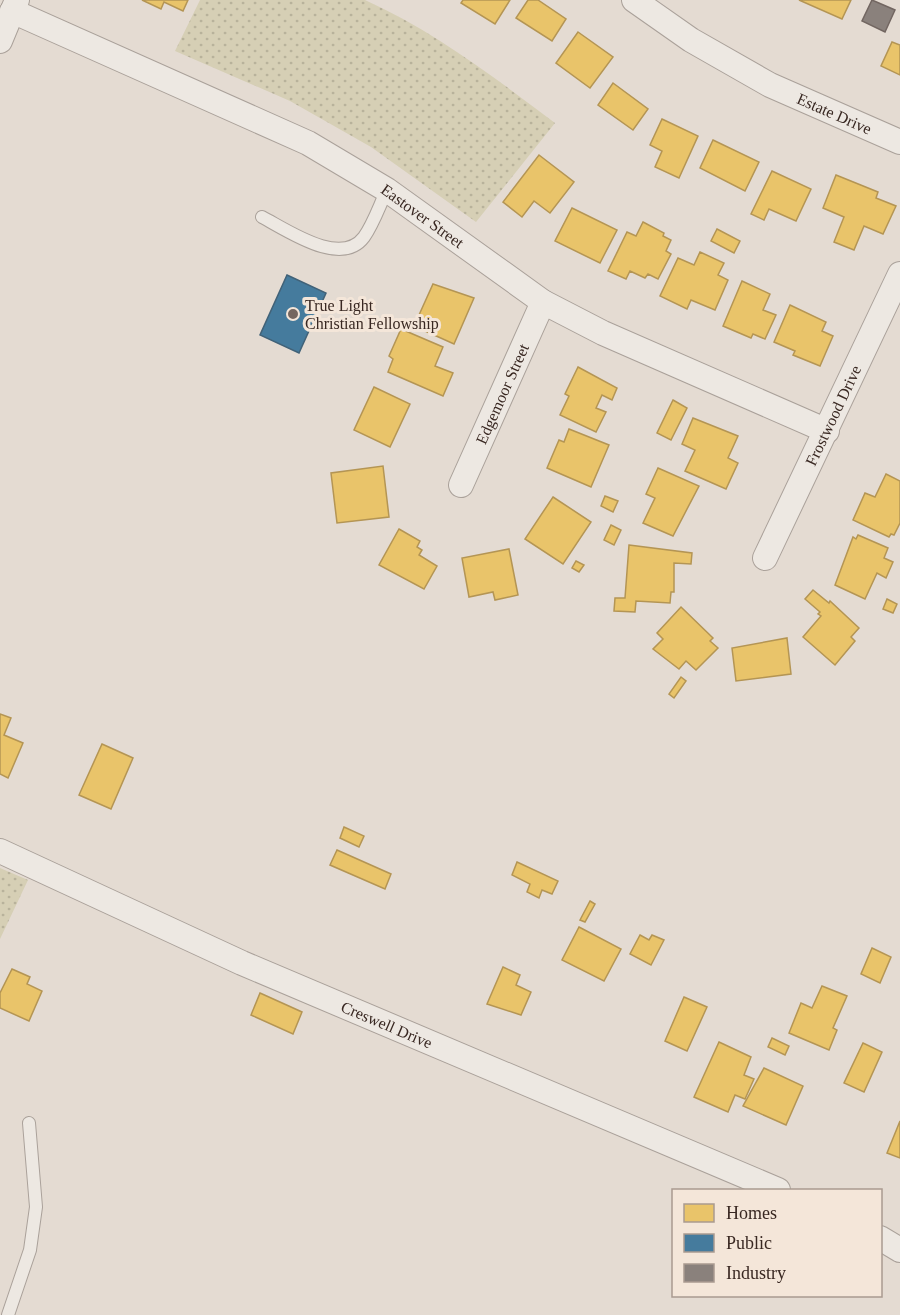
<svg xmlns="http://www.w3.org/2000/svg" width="900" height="1315" font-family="Georgia,serif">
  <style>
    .grass { fill: url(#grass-dots) }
    .homes { fill: #e9c46a; stroke: #b49554; stroke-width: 1.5 }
    .public { fill: #457b9d; stroke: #416278; stroke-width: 1.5 }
    .industry { fill: #8a817c; stroke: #726661; stroke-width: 1.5 }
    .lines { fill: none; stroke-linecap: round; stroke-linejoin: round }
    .service-casing { stroke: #aaa19a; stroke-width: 14 }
    .minor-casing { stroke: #aaa19a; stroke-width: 26 }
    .service { stroke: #ede8e2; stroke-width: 12 }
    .minor { stroke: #ede8e2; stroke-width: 24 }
    .poi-dot { fill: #756760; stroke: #f4e6d9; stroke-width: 2 }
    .labels { text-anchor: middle; stroke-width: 6; stroke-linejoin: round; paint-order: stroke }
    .street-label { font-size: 16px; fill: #392822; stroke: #f4e6d9 }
    .poi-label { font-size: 16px; fill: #392822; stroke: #f4e6d9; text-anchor: start }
  </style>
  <defs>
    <pattern id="grass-dots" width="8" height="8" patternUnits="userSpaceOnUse" patternTransform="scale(1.5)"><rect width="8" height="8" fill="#d6cfb5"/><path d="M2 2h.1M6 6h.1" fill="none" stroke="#b8b29b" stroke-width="1.8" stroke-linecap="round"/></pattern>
  </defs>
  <rect width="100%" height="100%" fill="#e4dbd2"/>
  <g class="grass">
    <path d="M200,0H365C434,31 495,78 555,123L476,222L371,147L290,101L175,51Z"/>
    <polygon points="0,868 28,880 0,939"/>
  </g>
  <g class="homes">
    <polygon points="142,0 188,0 183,11 164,2 161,9"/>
    <polygon points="463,0 510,0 495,24 461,3"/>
    <polygon points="528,0 538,0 566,19 552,41 516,18"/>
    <polygon points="799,0 851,0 842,19"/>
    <polygon points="578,32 613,57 590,88 556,63"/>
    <polygon points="892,42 900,45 900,75 881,66"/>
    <polygon points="613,83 648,109 633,130 598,105"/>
    <polygon points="662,119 698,136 679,178 655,167 662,151 650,145"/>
    <polygon points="713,140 759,162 745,191 700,168"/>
    <polygon points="539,155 574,182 550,213 534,201 522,217 503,202"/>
    <polygon points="772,171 811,189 796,221 769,209 764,220 751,214"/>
    <polygon points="836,175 878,192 876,198 896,206 883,234 864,226 854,250 834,242 844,217 823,208"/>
    <polygon points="572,208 617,230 600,263 555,241"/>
    <polygon points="643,222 664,233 663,236 671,240 666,251 671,254 658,279 648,274 645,278 630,271 626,279 608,271 627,232 636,236"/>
    <polygon points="717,229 740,241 734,253 711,241"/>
    <polygon points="700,252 724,263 718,275 728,280 715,310 691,300 687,309 660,296 678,258 694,265"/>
    <polygon points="742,281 770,294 763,310 776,315 765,339 753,334 751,338 723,326"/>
    <polygon points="433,284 474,298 454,344 414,326"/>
    <polygon points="790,305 826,322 822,331 833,336 820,366 793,355 795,351 774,342"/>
    <polygon points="401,329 443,347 435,366 453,373 443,396 388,372 393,359 389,356"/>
    <polygon points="578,367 617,388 612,400 602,395 596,408 606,412 596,432 560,415 569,396 565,394"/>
    <polygon points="374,387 410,404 390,447 354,430"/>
    <polygon points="673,400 687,408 671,440 657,433"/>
    <polygon points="693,418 738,436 728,458 738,463 726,489 685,471 695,450 682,444"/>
    <polygon points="569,429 609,445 591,487 547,468 559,440 564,442"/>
    <polygon points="383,466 389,517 337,523 331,473"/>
    <polygon points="658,468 699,486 673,536 643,523 655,498 646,494"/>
    <polygon points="886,474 900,481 900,523 894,535 891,534 889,537 853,520 865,493 875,497"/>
    <polygon points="605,496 618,501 613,512 601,506"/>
    <polygon points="553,497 591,522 563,564 525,539"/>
    <polygon points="611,525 621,530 614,545 604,540"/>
    <polygon points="399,529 420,541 417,547 422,550 419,555 437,566 424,589 379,565"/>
    <polygon points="858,535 888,548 884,558 893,562 886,578 877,573 865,599 835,585 853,537 856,539"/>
    <polygon points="629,545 692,553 691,564 674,563 674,592 671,592 670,603 636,601 635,612 614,611 615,598 625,598"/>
    <polygon points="509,549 518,595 495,600 493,592 469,597 462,558"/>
    <polygon points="576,561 584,565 579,572 572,568"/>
    <polygon points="813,590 829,603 830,601 859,628 851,637 855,641 835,665 803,637 821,616 818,614 820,612 805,599"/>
    <polygon points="887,599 897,604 893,613 883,609"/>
    <polygon points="681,607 713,638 710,641 718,648 696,670 686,661 679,669 653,649 663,639 657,633"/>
    <polygon points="787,638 791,674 736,681 732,648"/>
    <polygon points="681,677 686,681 674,698 669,694"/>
    <polygon points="0,714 11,718 4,735 23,743 8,778 0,774"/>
    <polygon points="102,744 133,758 111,809 79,795"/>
    <polygon points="344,827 364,836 359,847 340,838"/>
    <polygon points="337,850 391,874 385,889 330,865"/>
    <polygon points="517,862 558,881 552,894 542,890 539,898 527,892 530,884 512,875"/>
    <polygon points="590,901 595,904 585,922 580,920"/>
    <polygon points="579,927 621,949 604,981 562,960"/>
    <polygon points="640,935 649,940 652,935 664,940 651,965 630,954"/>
    <polygon points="872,948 891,957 880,983 861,974"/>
    <polygon points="503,967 520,975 516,985 531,992 521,1015 487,1004"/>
    <polygon points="12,969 30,977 27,984 42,991 29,1021 0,1008 0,993"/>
    <polygon points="822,986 847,996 833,1028 837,1030 829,1050 789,1033 801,1003 812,1008"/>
    <polygon points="260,993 302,1012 293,1034 251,1015"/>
    <polygon points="684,997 707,1007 687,1051 665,1041"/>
    <polygon points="772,1038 789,1046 785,1055 768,1047"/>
    <polygon points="719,1042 751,1057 744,1075 754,1079 745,1099 735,1095 728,1112 694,1097"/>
    <polygon points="863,1043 882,1052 864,1092 844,1083"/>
    <polygon points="764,1068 803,1086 786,1125 743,1106"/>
    <polygon points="900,1121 900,1158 887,1153"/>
  </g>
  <polygon class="public" points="287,275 326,293 299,353 260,335"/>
  <polygon class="industry" points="872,0 895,10 885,32 862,21"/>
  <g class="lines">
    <g class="service-casing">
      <g id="service">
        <path d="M262,217C287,230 341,268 364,237C374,223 380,204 387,190"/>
        <polyline points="8,1315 30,1250 36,1207 29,1123"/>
      </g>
    </g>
    <g class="minor-casing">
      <g id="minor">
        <path id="s1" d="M634,0L691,40L770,85L900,142"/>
        <path id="s2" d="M12,11L308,143L387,190L543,302L603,333L827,431"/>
        <polyline points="0,41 17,0"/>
        <path id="s3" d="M461,485L543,302"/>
        <path id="s4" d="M765,558L900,274"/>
        <path id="s5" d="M0,851L242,963L778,1190"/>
        <polyline points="880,1238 900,1250"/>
      </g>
    </g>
    <use href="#service" class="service"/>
    <use href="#minor" class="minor"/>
  </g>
  <circle class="poi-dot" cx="293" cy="314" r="6"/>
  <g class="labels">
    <g class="street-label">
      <text dy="6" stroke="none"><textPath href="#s1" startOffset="231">Estate Drive</textPath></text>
      <text dy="6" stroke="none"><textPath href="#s2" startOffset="460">Eastover Street</textPath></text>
      <text dy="6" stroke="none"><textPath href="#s3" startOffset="100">Edgemoor Street</textPath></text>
      <text dy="6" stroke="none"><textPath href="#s4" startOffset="158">Frostwood Drive</textPath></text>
      <text dy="6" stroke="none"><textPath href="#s5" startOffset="424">Creswell Drive</textPath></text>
    </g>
    <g class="poi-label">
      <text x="305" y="311">True Light<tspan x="305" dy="18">Christian Fellowship</tspan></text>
    </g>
  </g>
  <rect x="672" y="1189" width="210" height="108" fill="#f4e6d9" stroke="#a99a90" stroke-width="1.5"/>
  <rect x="684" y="1204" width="30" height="18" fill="#e9c46a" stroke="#a99a90" stroke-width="1.5"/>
  <text x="726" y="1219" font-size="18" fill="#392822">Homes</text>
  <rect x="684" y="1234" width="30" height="18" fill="#457b9d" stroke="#a99a90" stroke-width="1.5"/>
  <text x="726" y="1249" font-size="18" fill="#392822">Public</text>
  <rect x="684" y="1264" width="30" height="18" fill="#8a817c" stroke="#a99a90" stroke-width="1.5"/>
  <text x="726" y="1279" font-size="18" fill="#392822">Industry</text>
</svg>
